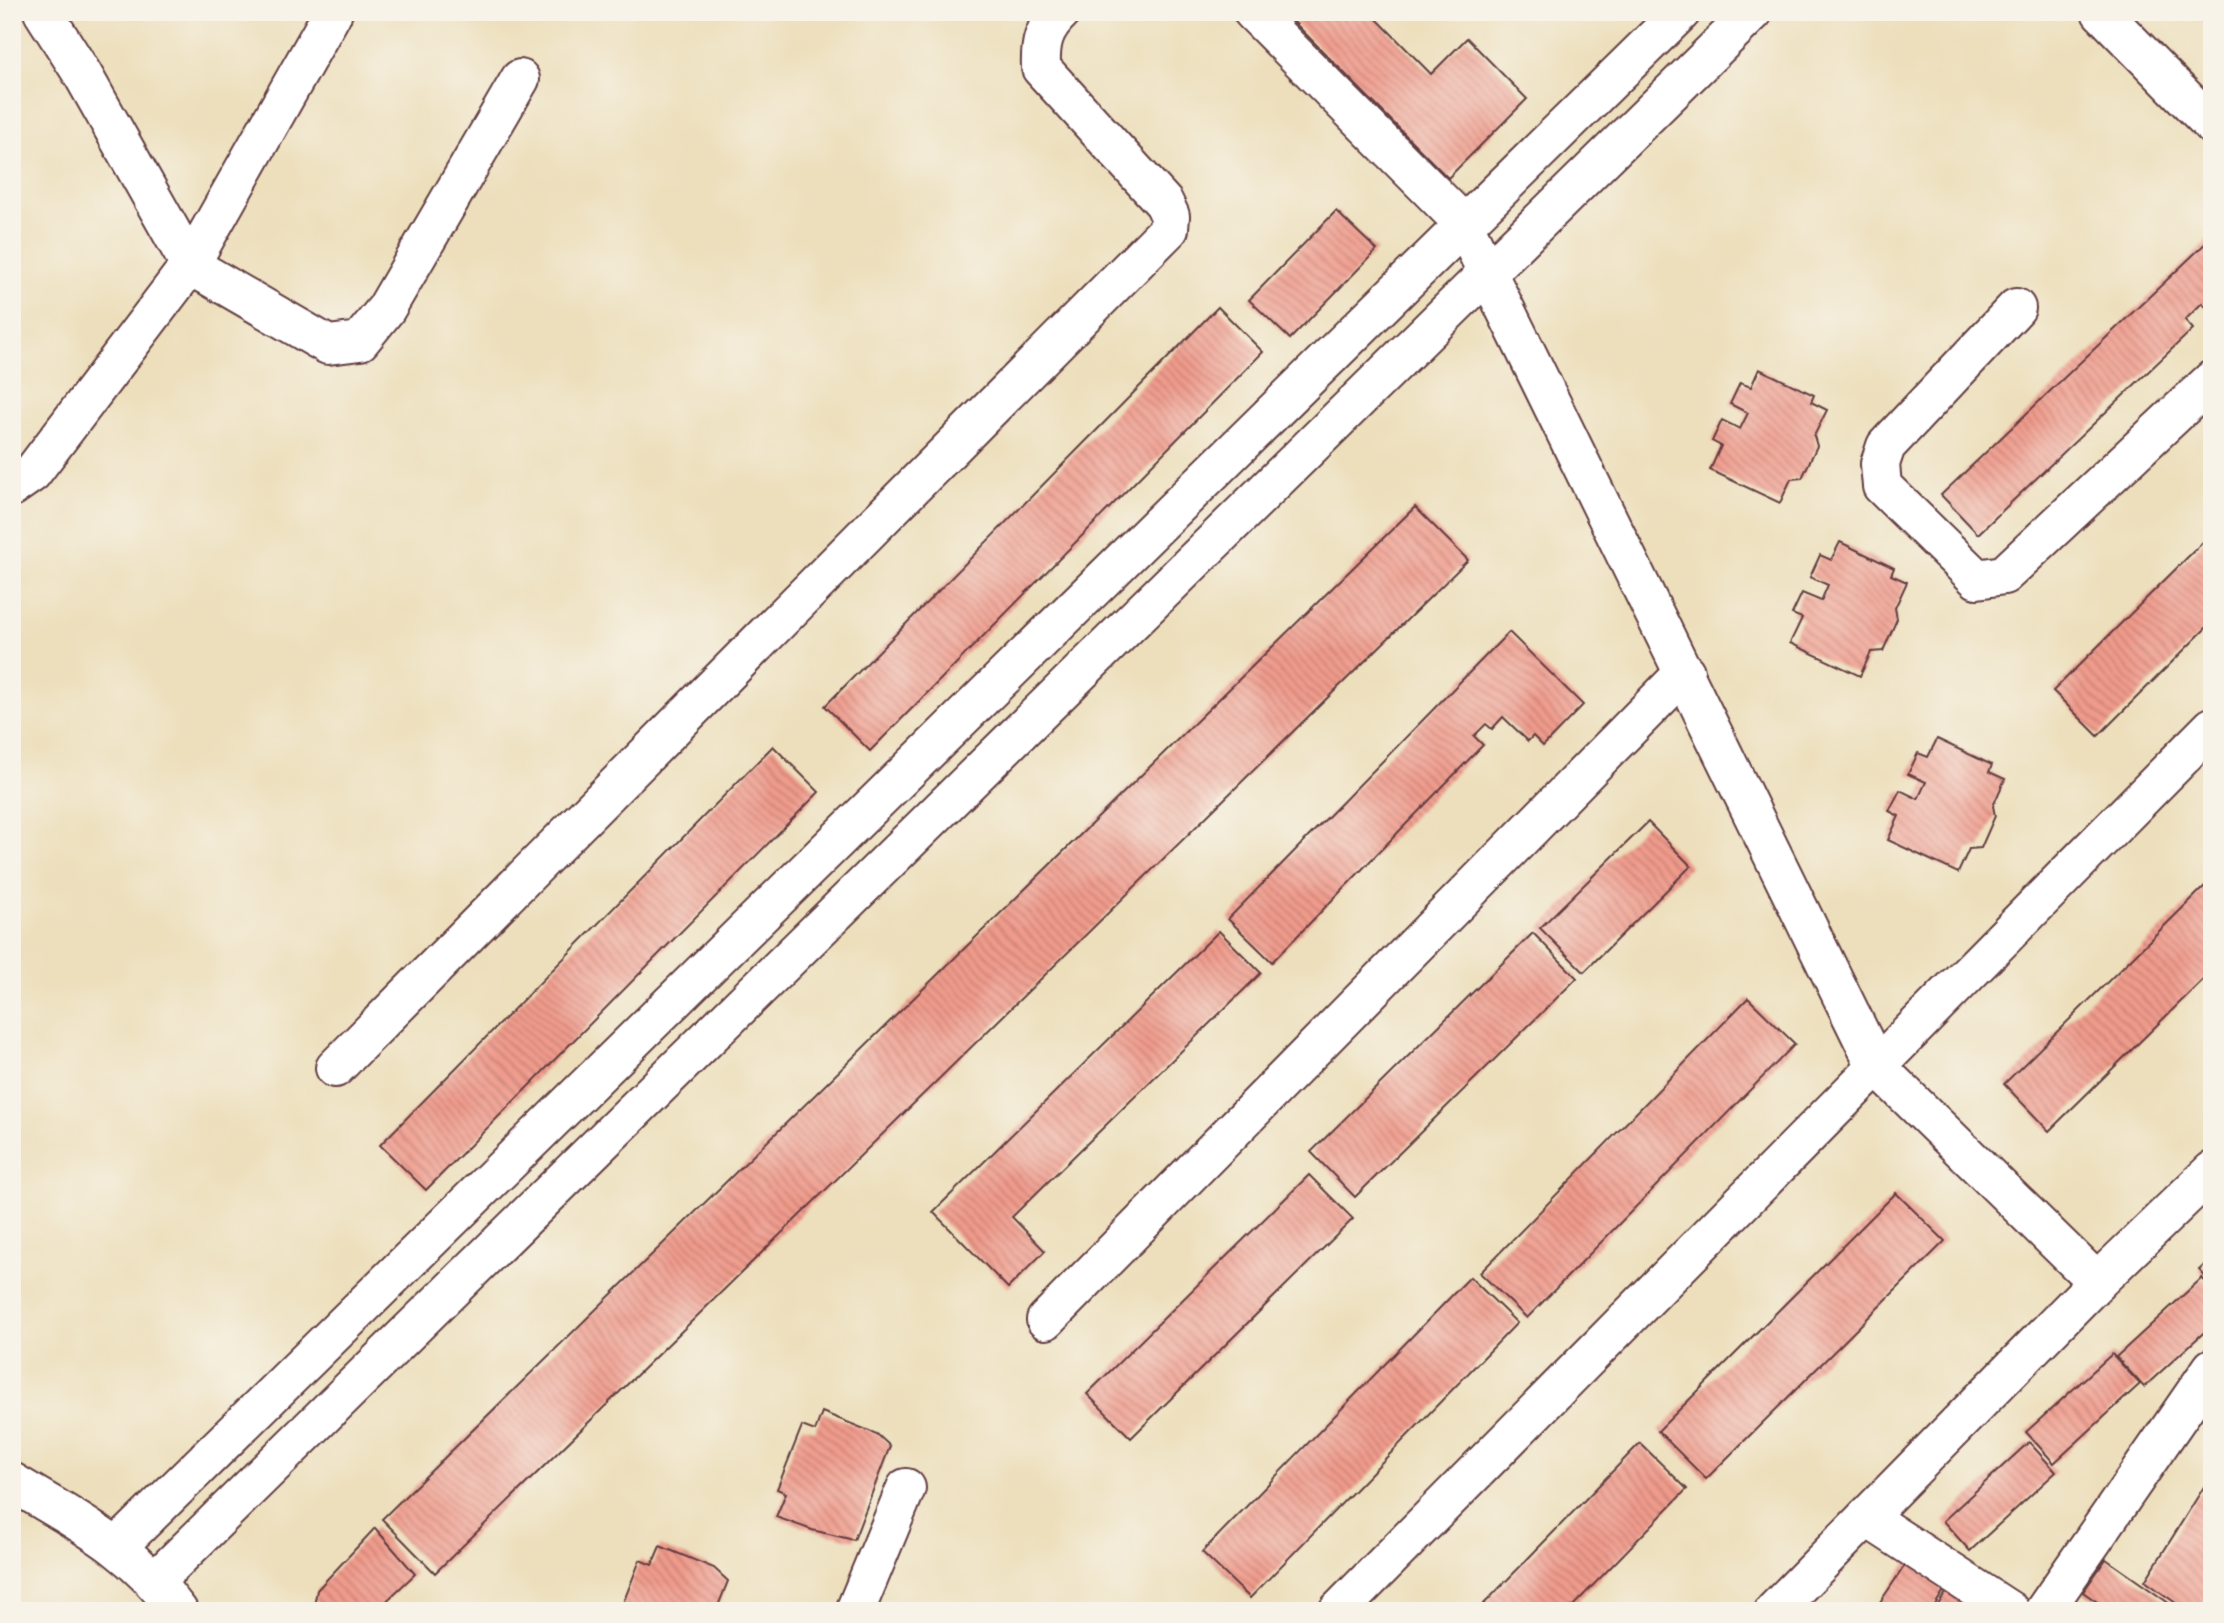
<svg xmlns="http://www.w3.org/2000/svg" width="2224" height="1623" font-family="Pangolin,sans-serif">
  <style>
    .building { fill: url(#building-back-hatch) }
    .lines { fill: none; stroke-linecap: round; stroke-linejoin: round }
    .minor-casing { stroke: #623c41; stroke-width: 42 }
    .major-casing { stroke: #623c41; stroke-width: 42 }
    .minor { stroke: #fff; stroke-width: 38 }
    .major { stroke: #fff; stroke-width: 38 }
  </style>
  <defs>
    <pattern id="building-back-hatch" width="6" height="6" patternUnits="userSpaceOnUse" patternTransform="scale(1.75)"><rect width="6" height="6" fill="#f09b8c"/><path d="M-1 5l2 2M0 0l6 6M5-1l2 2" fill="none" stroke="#c47e73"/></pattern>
  </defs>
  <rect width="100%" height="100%" fill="#f7f3e8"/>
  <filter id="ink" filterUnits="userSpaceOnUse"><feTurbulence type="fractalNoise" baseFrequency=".0143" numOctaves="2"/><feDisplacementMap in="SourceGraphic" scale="14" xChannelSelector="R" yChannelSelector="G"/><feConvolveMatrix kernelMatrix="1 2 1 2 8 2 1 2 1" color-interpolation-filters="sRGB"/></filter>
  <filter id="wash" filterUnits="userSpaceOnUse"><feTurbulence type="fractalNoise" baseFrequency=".00686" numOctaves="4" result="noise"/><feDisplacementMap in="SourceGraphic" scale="28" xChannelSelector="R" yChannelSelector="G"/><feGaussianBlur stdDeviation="1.57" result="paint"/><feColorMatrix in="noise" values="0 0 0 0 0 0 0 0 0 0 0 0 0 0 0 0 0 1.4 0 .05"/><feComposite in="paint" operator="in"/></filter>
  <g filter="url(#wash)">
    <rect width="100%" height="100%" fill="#eddfbc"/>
    <g id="blocks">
      <g class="building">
        <polygon points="1284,12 1370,12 1431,74 1467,38 1527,99 1448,178"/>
        <polygon points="1336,211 1377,250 1290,339 1249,300"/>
        <polygon points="2212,237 2212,304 2207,308 2202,303 2185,320 2193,329 1978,534 1941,495"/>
        <polygon points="1218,307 1263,352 870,751 825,706"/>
        <polygon points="1759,369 1814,395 1811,402 1827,410 1814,436 1817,446 1802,478 1791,479 1780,503 1710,470 1721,446 1712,441 1722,420 1740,429 1748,413 1730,404 1740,383 1751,387"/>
        <polygon points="1415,507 1468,560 435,1573 382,1519"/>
        <polygon points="2212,533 2212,622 2098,736 2053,691"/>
        <polygon points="1840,542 1894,568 1891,575 1907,582 1895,608 1897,619 1883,651 1871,652 1860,676 1790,643 1802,618 1792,614 1802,593 1821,601 1828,585 1810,577 1820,555 1831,560"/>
        <polygon points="1509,632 1583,705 1543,746 1533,736 1528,741 1503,717 1492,729 1486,724 1474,736 1483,745 1272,962 1228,919"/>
        <polygon points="1937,739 1992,765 1989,772 2005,779 1993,806 1995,816 1981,848 1969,849 1958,873 1888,840 1899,816 1889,811 1900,790 1918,799 1926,782 1908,774 1918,753 1928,757"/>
        <polygon points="773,746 819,792 426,1190 380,1145"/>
        <polygon points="1648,822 1691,866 1584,972 1540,928"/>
        <polygon points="2212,879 2212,971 2049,1131 2004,1084"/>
        <polygon points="1219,931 1261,973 1012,1217 1045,1251 1008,1288 933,1212"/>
        <polygon points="1533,933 1577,978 1355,1197 1311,1152"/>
        <polygon points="1748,998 1795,1044 1527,1318 1480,1273"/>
        <polygon points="1309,1175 1353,1219 1131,1438 1087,1394"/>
        <polygon points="1896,1193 1945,1241 1706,1479 1658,1431"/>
        <polygon points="2212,1258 2212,1284 2199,1270"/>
        <polygon points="1470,1277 1517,1323 1250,1598 1202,1552"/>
        <polygon points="2202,1278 2212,1289 2212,1325 2144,1387 2116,1357"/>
        <polygon points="2112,1354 2140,1384 2054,1463 2026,1432"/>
        <polygon points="822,1412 877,1434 890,1446 854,1540 812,1530 776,1517 786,1493 777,1489 802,1426 815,1431"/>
        <polygon points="2029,1442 2056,1472 1970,1551 1943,1521"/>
        <polygon points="1640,1443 1687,1489 1568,1611 1477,1611"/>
        <polygon points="2212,1474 2212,1611 2187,1611 2145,1581"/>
        <polygon points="375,1528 415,1574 376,1611 313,1611 317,1590"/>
        <polygon points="660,1546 714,1568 728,1581 716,1611 620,1611 640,1560 652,1565"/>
        <polygon points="1914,1552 1952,1578 1931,1611 1874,1611"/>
        <polygon points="2106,1559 2180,1611 2110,1611 2083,1592"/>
        <polygon points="1955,1579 1991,1611 1934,1611"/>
      </g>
    </g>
  </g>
  <g filter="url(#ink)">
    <use href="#blocks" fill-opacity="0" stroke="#623c41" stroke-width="2"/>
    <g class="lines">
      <g class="minor-casing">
        <g id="minor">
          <polyline points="43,12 83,75 190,265 333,12"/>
          <polyline points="1253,12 1463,223 1876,1066 2097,1282"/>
          <polyline points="2101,12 2212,125"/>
          <polyline points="2016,308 1886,446 1880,464 1882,486 1977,579 2004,575 2212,380"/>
          <polyline points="12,487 32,473 190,265 328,345 360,341 386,309 520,79"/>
          <path d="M335,1068L1169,229L1170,216L1164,203L1041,68C1040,44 1043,29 1061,12"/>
          <polyline points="1046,1320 1685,672"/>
          <polyline points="1866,1517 2010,1611"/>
          <polyline points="855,1611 906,1488"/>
          <polyline points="1338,1611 2212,727"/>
          <polyline points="1774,1611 2097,1282 2212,1171"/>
          <polyline points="2044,1611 2212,1368"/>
        </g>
      </g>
      <g class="major-casing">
        <g id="major">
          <path d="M12,1482C80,1523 130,1546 178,1611"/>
          <polyline points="118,1546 1681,12"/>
          <polyline points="156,1580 1753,12"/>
        </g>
      </g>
      <use href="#minor" class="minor"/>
      <use href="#major" class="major"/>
    </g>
  </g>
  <rect width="2224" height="1623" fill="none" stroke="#f7f3e8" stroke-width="42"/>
</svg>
